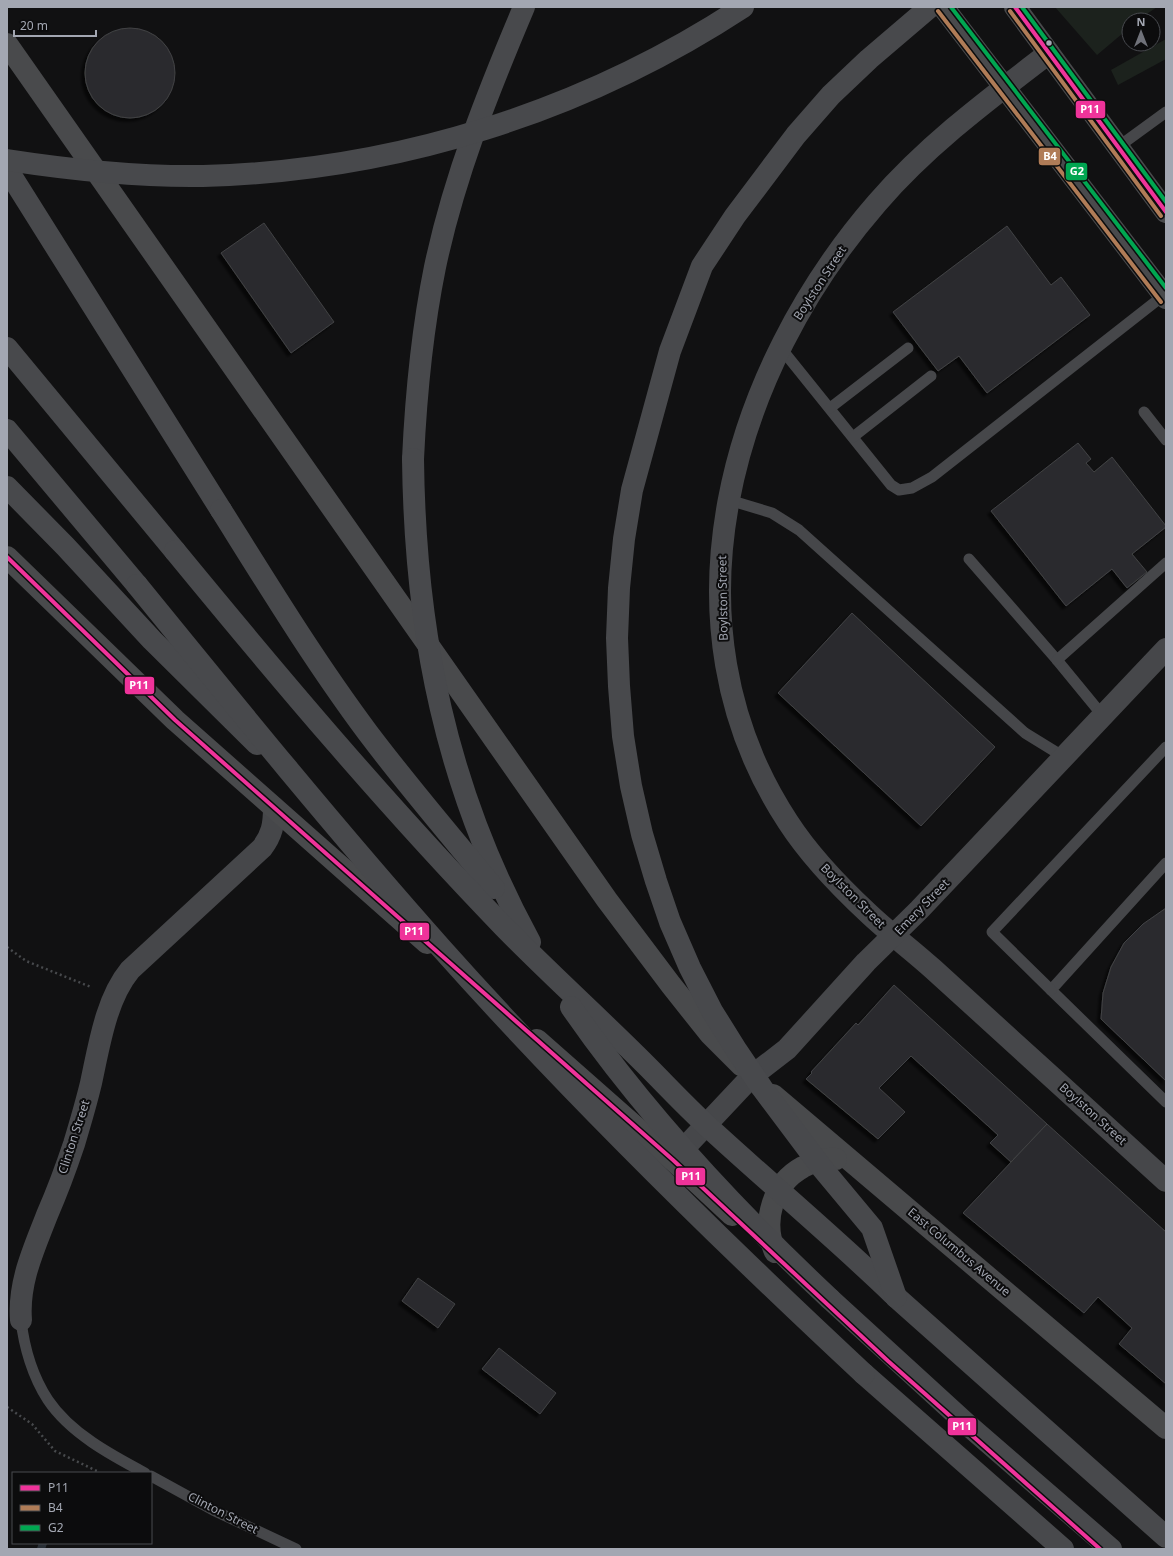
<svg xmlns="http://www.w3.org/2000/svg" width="1173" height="1556" font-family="'Noto Sans',sans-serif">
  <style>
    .green { fill: #1c221d }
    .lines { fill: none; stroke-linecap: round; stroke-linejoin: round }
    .stream { stroke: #292f36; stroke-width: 8 }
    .building { fill: #2c2c2d; stroke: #414245; filter: url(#shadow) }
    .path { stroke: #47494c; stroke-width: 2.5; stroke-dasharray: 2 3; stroke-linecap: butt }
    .service { stroke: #46474a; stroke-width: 11 }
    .minor { stroke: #46474a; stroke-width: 22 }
    .primary { stroke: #494a4c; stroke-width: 22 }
    .motorway { stroke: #48494c; stroke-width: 22 }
    .motorway-bridge { stroke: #48494c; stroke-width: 22 }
    .bus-1-casing { stroke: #0c0c0d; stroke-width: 7 }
    .bus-2-casing { stroke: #0c0c0d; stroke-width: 7 }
    .bus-3-casing { stroke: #0c0c0d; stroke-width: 7 }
    .bus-1 { stroke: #ef339a; stroke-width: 4 }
    .bus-2 { stroke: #b07c57; stroke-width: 4 }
    .bus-3 { stroke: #00a651; stroke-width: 4 }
    .bus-dot { fill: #a3a7b2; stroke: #0c0c0d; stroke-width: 1.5 }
    .labels { text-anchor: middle; stroke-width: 4; stroke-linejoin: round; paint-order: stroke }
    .street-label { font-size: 12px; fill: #a3a7b2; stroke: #0c0c0d }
    .line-badge { stroke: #0c0c0d; stroke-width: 1.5 }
    .badge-label { font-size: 11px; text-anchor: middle; font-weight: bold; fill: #fff }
  </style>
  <defs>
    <filter id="shadow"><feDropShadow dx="-3.5" dy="3.5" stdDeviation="1" flood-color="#0009"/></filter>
  </defs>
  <rect width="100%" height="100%" fill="#111112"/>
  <g class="green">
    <polygon points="1055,7 1157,7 1138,20 1129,20 1129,28 1097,55"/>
    <polygon points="1166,39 1166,59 1118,85 1111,70"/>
  </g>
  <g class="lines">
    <polyline class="stream" points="41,1549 43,1543"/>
  </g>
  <g class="building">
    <circle cx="130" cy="73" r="45"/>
    <polygon points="264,223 334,322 291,353 221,253"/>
    <polygon points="1007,226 1051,285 1061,277 1090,315 987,393 959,356 938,371 893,312"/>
    <polygon points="1078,443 1091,459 1086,463 1094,472 1112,457 1166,526 1166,527 1132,554 1147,572 1127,588 1112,569 1066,606 991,511"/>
    <polygon points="852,613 995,747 921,826 778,693"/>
    <polygon points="1166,908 1166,1081 1101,1019 1103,993 1111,967 1124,943 1143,924"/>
    <polygon points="894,985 1047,1124 1011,1162 990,1143 998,1135 911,1056 879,1088 905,1112 878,1139 806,1079 812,1073 811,1072 856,1023 858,1025"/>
    <polygon points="1047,1124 1166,1232 1166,1384 1119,1344 1132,1328 1098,1297 1084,1313 963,1213"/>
    <polygon points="418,1278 455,1304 438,1328 402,1301"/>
    <polygon points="499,1348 556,1393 540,1414 482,1369"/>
  </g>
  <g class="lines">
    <g class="path">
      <polyline points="7,947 26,961 91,987"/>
      <polyline points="7,1407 32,1424 55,1451 97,1471"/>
    </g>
    <g class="service">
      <polyline points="1118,147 1166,112"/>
      <polyline points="780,347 891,485 899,490 912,488 932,477 1164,295"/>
      <polyline points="830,408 908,348"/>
      <polyline points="1144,412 1166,440"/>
      <polyline points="853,437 931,376"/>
      <polyline points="729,500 772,513 799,530 1025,733 1064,757"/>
      <polyline points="969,559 1057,660 1103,716"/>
      <polyline points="1057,660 1166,563"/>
      <polyline points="1166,863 1051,990 1166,1102"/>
      <polyline points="1051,990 992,932 1166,747"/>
      <path d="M21,1320C24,1347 33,1377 48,1400C70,1433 111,1455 145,1473"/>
      <polyline points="151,1476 213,1510 296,1549"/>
    </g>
    <g class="minor">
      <path d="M1049,53C989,99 927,145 877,203C731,371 657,623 788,822C810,856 839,886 868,913C889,933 912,950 933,969C1011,1040 1088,1110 1166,1181"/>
      <polyline points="673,1160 752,1076 787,1049 866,962 919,910 1166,649"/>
      <path d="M21,1320C18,1282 34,1249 47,1215C57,1192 66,1168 74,1144C80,1124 86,1104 91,1083C99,1046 106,999 130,970L262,848C272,835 274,824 274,808"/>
    </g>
    <g class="primary">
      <polyline points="943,7 1166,298"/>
      <polyline points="1015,7 1166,212"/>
      <polyline points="7,44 607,900 671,985 710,1034 741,1065"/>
      <polyline points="7,557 175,720 427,943"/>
      <polyline points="537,1040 673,1160 732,1215"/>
      <polyline points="773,1095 1166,1428"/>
      <path d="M775,1252C762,1221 772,1184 803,1167C813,1162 825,1158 836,1159"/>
    </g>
    <g class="motorway">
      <polyline points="7,169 221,510"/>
      <polyline points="7,348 175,551"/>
      <polyline points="7,430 137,585"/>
      <path d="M413,459C416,394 422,331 435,267C454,177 488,92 524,7"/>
      <polyline points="7,487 65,546 152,640 257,744"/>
      <polyline points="896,1297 1166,1537"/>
      <polyline points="830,1299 969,1426 1111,1549"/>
      <polyline points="864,1374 1063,1549"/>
    </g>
    <g class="motorway-bridge">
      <path d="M7,160C72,170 138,177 203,176C395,171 583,112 743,7"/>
      <path d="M413,459C415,633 446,789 530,942"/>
      <path d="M221,510C268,585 315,662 368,733C408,786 451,837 494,888"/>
      <path d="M175,551C281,680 388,807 504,927C550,974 599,1018 646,1065C669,1088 691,1112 716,1134C775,1188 836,1239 893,1294"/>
      <path d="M137,585C237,708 337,831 442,949C575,1098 718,1238 864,1374"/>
      <path d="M571,1007C645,1114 735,1210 830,1299"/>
      <polyline points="896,1297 872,1228 822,1168 762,1088 737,1051 712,1011 690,968 670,922 656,881 642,834 631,786 623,736 619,686 617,638 619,588 624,539 632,490 670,351 702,266 735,216 796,135 831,95 869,59 930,7"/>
    </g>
    <g class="bus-1-casing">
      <g id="bus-1">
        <polyline points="1015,7 1166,212"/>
        <polyline points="7,557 175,720 673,1160 888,1361 1100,1549"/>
      </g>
    </g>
    <g class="bus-2-casing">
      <g id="bus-2">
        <polyline points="938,11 1161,302"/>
        <polyline points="1010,11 1161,216"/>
      </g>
    </g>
    <g class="bus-3-casing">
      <g id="bus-3">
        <polyline points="951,7 1166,288"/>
        <polyline points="1022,7 1166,202"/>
      </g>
    </g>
    <use href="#bus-1" class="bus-1"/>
    <use href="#bus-2" class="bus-2"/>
    <use href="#bus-3" class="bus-3"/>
  </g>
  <circle class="bus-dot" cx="1049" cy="43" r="3.5"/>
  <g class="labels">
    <g class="street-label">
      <text transform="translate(820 283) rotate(-57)" y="4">Boylston Street</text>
      <text transform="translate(723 598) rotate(-91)" y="4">Boylston Street</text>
      <text transform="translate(853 896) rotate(45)" y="4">Boylston Street</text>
      <text transform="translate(922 907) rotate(-46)" y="4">Emery Street</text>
      <text transform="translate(1093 1114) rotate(42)" y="4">Boylston Street</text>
      <text transform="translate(74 1137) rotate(-72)" y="4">Clinton Street</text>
      <text transform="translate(959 1252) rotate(40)" y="4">East Columbus Avenue</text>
      <text transform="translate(223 1513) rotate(27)" y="4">Clinton Street</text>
    </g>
  </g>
  <g class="line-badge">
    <rect x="1075" y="100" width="31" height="19" rx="4" fill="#ef339a"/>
    <rect x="1038" y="147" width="23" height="19" rx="4" fill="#b07c57"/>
    <rect x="1065" y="162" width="23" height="19" rx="4" fill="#00a651"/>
    <rect x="124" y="676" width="31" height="19" rx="4" fill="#ef339a"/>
    <rect x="399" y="922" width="31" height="19" rx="4" fill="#ef339a"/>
    <rect x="675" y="1167" width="31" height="19" rx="4" fill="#ef339a"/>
    <rect x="947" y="1417" width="30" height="19" rx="4" fill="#ef339a"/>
  </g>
  <g class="badge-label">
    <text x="1090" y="113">P11</text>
    <text x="1050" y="160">B4</text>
    <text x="1077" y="175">G2</text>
    <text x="139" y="689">P11</text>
    <text x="414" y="935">P11</text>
    <text x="691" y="1180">P11</text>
    <text x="962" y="1430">P11</text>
  </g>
  <rect width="1173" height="1556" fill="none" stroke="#a3a7b2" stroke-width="16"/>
  <rect x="12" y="1472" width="140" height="72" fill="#0c0c0d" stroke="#484a4f"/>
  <rect x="20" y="1485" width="20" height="6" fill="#ef339a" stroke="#484a4f"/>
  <text x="48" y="1492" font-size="12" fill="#a3a7b2">P11</text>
  <rect x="20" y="1505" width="20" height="6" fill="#b07c57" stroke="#484a4f"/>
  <text x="48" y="1512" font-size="12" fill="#a3a7b2">B4</text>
  <rect x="20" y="1525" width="20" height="6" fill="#00a651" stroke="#484a4f"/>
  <text x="48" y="1532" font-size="12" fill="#a3a7b2">G2</text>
  <g transform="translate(1141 32)"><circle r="19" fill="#0c0c0d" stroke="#484a4f"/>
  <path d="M0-3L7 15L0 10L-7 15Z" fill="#70727a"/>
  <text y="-6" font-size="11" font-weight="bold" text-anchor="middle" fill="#a3a7b2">N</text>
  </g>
  <path d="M14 30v6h82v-6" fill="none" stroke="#a3a7b2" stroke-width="2"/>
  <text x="20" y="30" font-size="12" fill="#a3a7b2" stroke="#0c0c0d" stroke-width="3" paint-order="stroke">20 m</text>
</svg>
